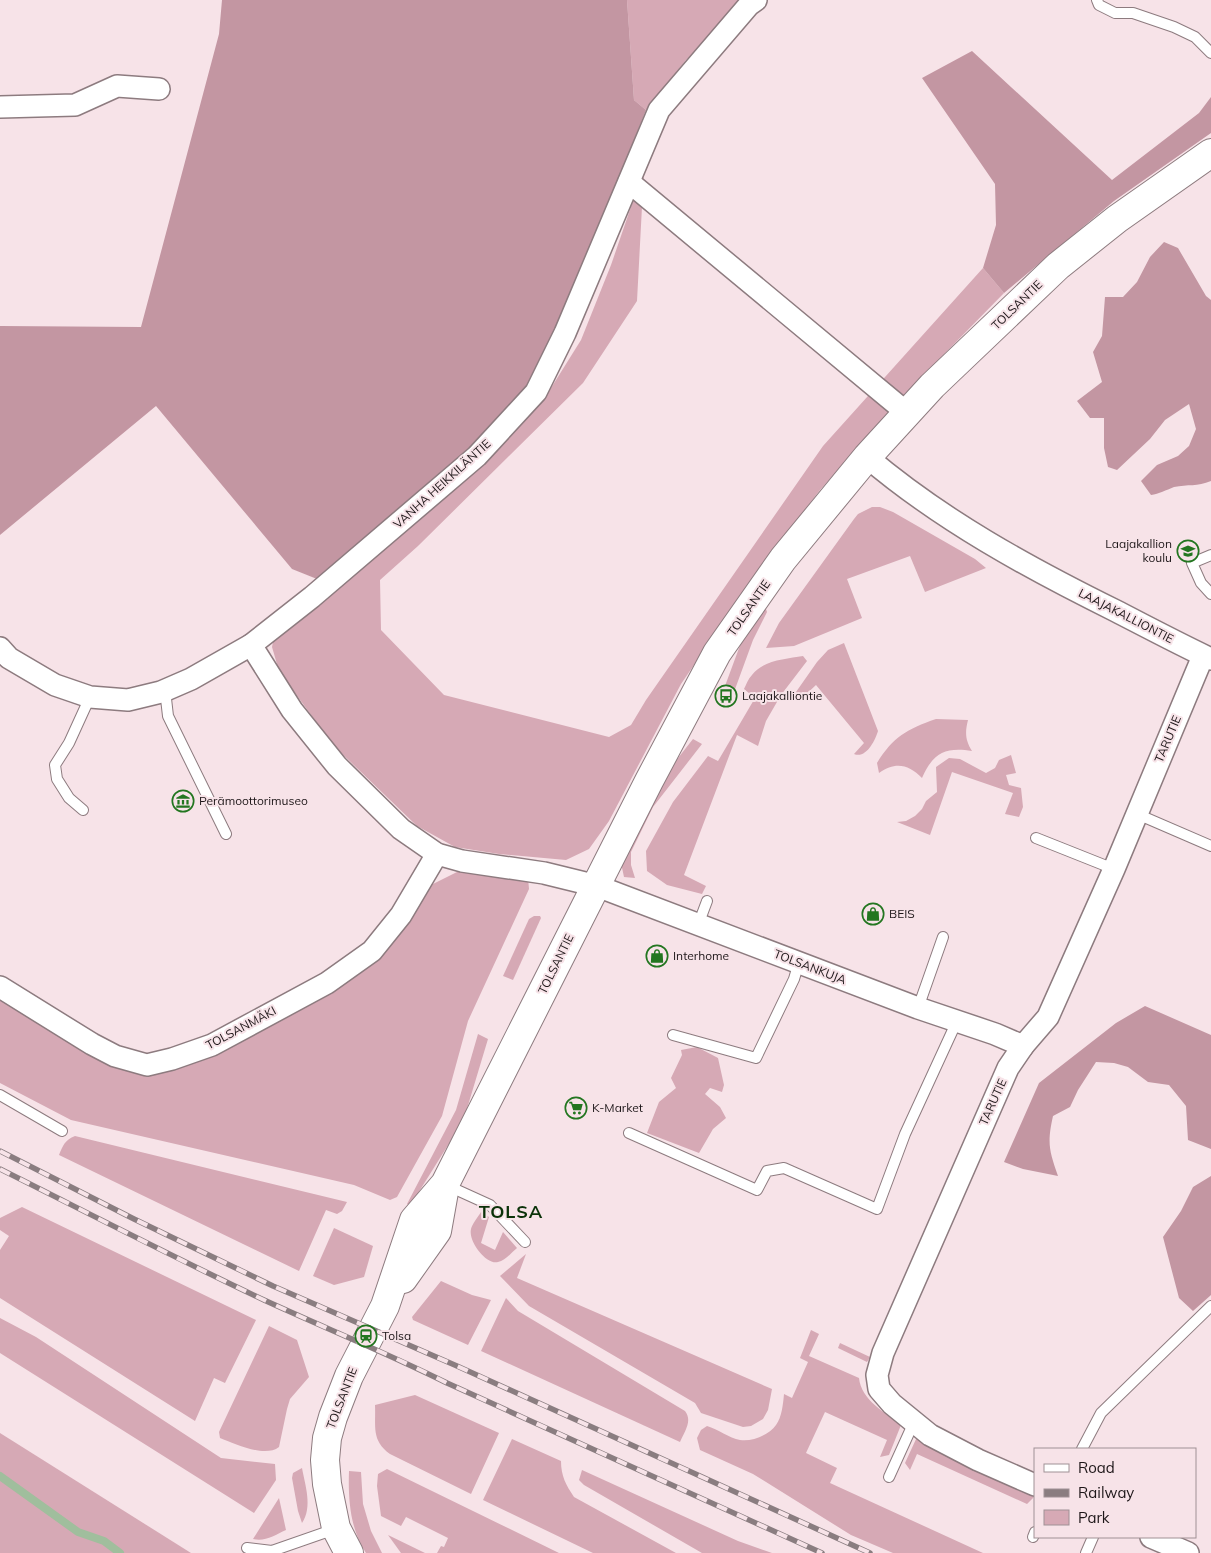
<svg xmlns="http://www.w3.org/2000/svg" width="1211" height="1553" font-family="Mulish,sans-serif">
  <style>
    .green { fill: #d6a9b5 }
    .forest { fill: #c396a2 }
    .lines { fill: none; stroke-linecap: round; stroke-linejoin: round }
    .stream { stroke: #a0be9d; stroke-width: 8 }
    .lane-casing { stroke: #8d7b7f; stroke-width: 12 }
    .street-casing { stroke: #8d7b7f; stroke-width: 24 }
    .secondary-casing { stroke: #8d7b7f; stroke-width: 30 }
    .lane { stroke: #fff; stroke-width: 10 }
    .street { stroke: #fff; stroke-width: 21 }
    .secondary { stroke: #fff; stroke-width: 28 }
    .rail-casing { stroke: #8a7d80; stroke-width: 5.5 }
    .rail { stroke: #f7e3e8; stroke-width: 4; stroke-dasharray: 11; stroke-linecap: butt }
    .labels { text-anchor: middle; stroke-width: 4; stroke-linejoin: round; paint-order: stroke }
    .street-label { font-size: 12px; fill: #1e1719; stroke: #f7e3e8 }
    .poi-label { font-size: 12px; fill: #1e1719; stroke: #f7e3e8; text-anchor: start }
    .district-label { font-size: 18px; font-weight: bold; letter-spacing: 1px; fill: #0b3209; stroke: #f7e3e8 }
  </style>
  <rect width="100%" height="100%" fill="#f7e3e8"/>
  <g class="green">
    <polygon points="627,0 747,0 686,60 646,110 634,100"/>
    <polygon points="644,169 637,301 583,383 418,546 380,580 381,630 444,695 609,737 631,725 646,700 823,446 983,268 1004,293 910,389 820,490 758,571 681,684 609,821 589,849 566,860 499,854 455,847 417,826 333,745 279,671 272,647 274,637 288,623 336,591 512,431 546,396 581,340 611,265"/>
    <polygon points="872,507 880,507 893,512 975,559 986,568 925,592 910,556 847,579 862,618 794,646 766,648 779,623 854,519 858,514"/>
    <polygon points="764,609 766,609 767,612 753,640 734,692 725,686 742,640"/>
    <path d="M844,643L878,731C875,741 866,759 854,754L864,743L816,685L801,699L796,692L817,662L828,650Z"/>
    <path d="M803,656L807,661L781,695L766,721L758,746L737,735L684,875L706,886L702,894L667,885L647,871L646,851L673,802L708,756L718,761L755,698L744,689C746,685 748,679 752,675C763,660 786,659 803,656Z"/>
    <path d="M936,719L968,720C965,732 965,740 972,751C945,747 933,753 922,778C909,765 896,761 879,773L877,763C893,737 907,729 936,719Z"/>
    <polygon points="693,739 702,744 653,807 631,852 631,865 635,878 624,877 621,863 649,795"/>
    <polygon points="1011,755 1016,773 1006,775 1009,785 1021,788 1023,807 1019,817 1005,814 1013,793 952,772 930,835 897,822 906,821 915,816 922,809 926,801 937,792 936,767 949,758 960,759 986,773 995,768 999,760"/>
    <polygon points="463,869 528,878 529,889 468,1021 442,1116 397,1197 390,1200 354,1185 71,1120 0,1083 0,991 142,1072 323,990 429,886"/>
    <polygon points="534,916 540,916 541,918 513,980 503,976 529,919"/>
    <polygon points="478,1034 488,1039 466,1112 450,1142 410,1206 407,1204 456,1110"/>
    <polygon points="697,1047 718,1058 724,1085 722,1092 710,1088 705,1094 720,1107 726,1118 713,1129 699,1153 647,1133 659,1102 676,1088 671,1078 682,1055 681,1050"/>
    <path d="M75,1136L347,1202L342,1211L337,1214L326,1210L299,1271L59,1155C63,1145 65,1140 75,1136Z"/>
    <polygon points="22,1207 256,1320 225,1383 214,1378 195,1421 0,1298 0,1250 9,1236 0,1230 0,1218"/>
    <path d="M481,1212L489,1217L481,1243L495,1250L503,1232L517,1248C511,1253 505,1261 498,1262C486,1265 468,1241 471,1229C472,1224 478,1217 481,1212Z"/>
    <polygon points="334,1228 373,1246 364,1277 334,1285 313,1276"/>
    <polygon points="526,1254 517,1278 772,1389 768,1410 763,1419 751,1426 743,1427 701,1413 695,1403 529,1306 500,1276"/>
    <polygon points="441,1281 472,1295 491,1300 468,1345 413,1320 412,1317"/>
    <path d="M506,1298L518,1311L685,1411C693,1421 684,1432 680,1442L481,1351Z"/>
    <polygon points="0,1318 36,1337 221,1458 275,1464 276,1480 254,1513 0,1353"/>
    <path d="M269,1326L297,1340L309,1377L290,1399L287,1409L279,1447C265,1458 235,1444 220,1438L219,1432Z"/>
    <path d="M811,1330L819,1334L809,1356L859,1378C861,1400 886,1413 901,1425L889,1455L880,1457L887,1440L825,1412L806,1453L837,1468L830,1483L983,1553H893L851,1535L753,1474L700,1450L697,1438L701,1430L707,1426C718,1429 729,1438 740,1440C752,1442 769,1435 776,1425C782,1417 783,1404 784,1394L792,1398L808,1362L800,1358Z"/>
    <polygon points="840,1343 870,1357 867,1362 838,1348"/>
    <path d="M415,1395L499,1433L471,1494L390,1454C371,1440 376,1427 375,1405Z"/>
    <polygon points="0,1433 191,1553 0,1553"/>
    <polygon points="917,1437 959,1463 1034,1497 1027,1504 917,1454 910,1470 905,1463"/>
    <path d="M512,1439L561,1461C561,1476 566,1485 574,1497L676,1553H593L483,1500Z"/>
    <path d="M302,1468C305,1485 313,1507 302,1523L298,1511L292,1478L293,1473Z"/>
    <polygon points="387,1469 559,1553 437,1553 441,1546 444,1547 448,1538 406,1517 401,1526 381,1516 377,1486 378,1474"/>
    <polygon points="582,1470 738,1541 772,1553 702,1553 584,1485 579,1480"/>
    <path d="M349,1471L361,1472L363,1504L371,1531L382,1553H366C350,1529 348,1499 349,1471Z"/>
    <path d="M279,1498L286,1530C275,1535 265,1542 253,1539Z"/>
    <polygon points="388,1535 425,1553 401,1553"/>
  </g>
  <g class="forest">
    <polygon points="222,0 627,0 634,100 646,110 577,282 539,372 479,442 317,579 292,569 156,406 0,535 0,326 141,327 219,34"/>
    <polygon points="972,51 1112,180 1199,113 1211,97 1211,133 1114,201 1004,293 983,268 996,225 995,184 922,78"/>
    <path d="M1164,242L1178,248L1206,296L1211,300V481C1197,487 1188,484 1174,487C1166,490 1159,494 1151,495L1141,481L1157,465L1178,456L1189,446L1196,429L1189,404L1165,420L1150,439L1117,470L1108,467L1104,448V418H1090L1077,401L1102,382L1093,352L1102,336L1105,297H1123L1137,282L1150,257Z"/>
    <path d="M1145,1006L1211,1035V1149L1188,1140L1186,1106L1169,1085L1148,1082L1128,1067L1114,1063L1096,1062L1078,1090L1070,1107L1053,1116C1047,1143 1049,1150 1058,1176L1023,1169L1004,1162L1039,1083L1116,1023Z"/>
    <polygon points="1211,1176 1211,1295 1193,1311 1179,1298 1163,1237 1181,1211 1193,1187"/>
  </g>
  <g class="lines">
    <polyline class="stream" points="0,1476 78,1532 104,1541 120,1553"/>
    <g class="lane-casing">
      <g id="lane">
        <polyline points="1097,0 1099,5 1115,13 1133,13 1174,27 1195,37 1211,53"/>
        <polyline points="1211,555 1192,563 1201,583 1211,594"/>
        <polyline points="165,690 168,716 226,834"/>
        <polyline points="83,810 69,798 57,779 55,765 69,743 90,697"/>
        <polyline points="1137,814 1211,846"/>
        <polyline points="1036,838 1114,869"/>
        <polyline points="698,925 707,901"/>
        <polyline points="918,1008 943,937"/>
        <polyline points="673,1035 756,1058 794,979 799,962"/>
        <polyline points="0,1095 62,1131"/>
        <polyline points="629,1133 757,1190 767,1171 784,1168 877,1209 905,1134 957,1021"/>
        <polyline points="446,1185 490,1205 525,1242"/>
        <polyline points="1082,1449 1101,1413 1211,1306"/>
        <polyline points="889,1477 914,1422"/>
        <polyline points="1033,1537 1035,1532"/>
        <polyline points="247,1548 272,1551 335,1529"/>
        <polyline points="1086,1553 1093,1537"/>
      </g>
    </g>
    <g class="street-casing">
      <g id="street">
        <polyline points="0,107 75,105 117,86 159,89"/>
        <polyline points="629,182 907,413"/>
        <path d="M867,457C941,520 1029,568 1116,611C1147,627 1179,644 1211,659"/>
        <polyline points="251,645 292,710 337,766 401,829 437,854 462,861 544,873 597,886 918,1008 995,1034 1023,1046"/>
        <polyline points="0,648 9,658 55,685 90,697 128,700 161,692 191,679 251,645 312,597 477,456 536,392 565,333 659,110 749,5 756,0"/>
        <polyline points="0,987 92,1044 115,1056 147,1065 172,1059 212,1045 327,983 372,951 401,915 437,854"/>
        <polyline points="1035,1485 978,1460 930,1435 892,1404 879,1389 877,1375 883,1353 1008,1068 1023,1046 1048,1017 1114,869 1203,656"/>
        <polyline points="1151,1537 1188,1553"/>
      </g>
    </g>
    <g class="secondary-casing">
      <g id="secondary">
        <polyline points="403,1279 437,1231 445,1186"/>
        <polyline points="349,1553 336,1528 327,1484 325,1460 327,1438 333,1417 349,1376 385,1306 414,1220 445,1184 649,781 717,653 783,559 867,457 932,386 1058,266 1117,219 1211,153"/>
      </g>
    </g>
    <use href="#lane" class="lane"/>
    <use href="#street" class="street"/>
    <use href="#secondary" class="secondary"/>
    <g class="rail-casing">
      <g id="rail">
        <polyline points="0,1151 134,1219 273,1286 457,1366 870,1553"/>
        <path d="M0,1169C88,1213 175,1258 264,1300C325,1328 387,1353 447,1383L822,1553"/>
      </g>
    </g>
    <use href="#rail" class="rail"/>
  </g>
  <defs>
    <g id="school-ring" transform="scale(1.125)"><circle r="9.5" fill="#f7e3e8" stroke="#237620" stroke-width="1.5"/><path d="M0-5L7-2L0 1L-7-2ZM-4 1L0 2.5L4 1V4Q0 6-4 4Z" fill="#237620"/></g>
    <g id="bus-ring" transform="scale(1.125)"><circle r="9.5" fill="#f7e3e8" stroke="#237620" stroke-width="1.5"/><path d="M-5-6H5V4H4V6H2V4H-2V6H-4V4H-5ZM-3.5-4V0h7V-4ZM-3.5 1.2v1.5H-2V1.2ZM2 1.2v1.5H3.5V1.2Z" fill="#237620"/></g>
    <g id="museum-ring" transform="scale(1.125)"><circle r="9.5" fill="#f7e3e8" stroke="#237620" stroke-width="1.5"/><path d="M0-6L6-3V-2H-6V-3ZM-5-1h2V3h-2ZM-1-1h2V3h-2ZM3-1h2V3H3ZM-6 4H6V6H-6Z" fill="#237620"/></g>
    <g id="shop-ring" transform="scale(1.125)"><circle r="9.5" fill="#f7e3e8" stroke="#237620" stroke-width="1.5"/><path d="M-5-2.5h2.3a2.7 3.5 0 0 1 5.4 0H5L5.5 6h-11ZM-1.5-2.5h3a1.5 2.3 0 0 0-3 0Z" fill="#237620"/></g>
    <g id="supermarket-ring" transform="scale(1.125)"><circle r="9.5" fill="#f7e3e8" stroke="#237620" stroke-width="1.5"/><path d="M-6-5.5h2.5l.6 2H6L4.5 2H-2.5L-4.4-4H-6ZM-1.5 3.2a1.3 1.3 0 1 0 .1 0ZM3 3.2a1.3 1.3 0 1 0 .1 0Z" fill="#237620"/></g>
    <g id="station-ring" transform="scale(1.125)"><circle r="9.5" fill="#f7e3e8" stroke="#237620" stroke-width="1.5"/><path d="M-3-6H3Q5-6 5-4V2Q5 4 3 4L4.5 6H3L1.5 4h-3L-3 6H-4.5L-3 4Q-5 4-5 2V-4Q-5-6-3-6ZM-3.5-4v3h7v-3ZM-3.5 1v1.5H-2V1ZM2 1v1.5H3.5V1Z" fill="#237620"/></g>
  </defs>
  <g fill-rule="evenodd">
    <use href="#school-ring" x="1188" y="551"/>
    <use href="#bus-ring" x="726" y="696"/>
    <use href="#museum-ring" x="183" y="801"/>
    <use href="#shop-ring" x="873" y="914"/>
    <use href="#shop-ring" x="657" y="956"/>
    <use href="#supermarket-ring" x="576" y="1108"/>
    <use href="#station-ring" x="366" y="1336"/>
  </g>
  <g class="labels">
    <g class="street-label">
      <text transform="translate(1017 305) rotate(-44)" y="4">TOLSANTIE</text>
      <text transform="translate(442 484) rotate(-42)" y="4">VANHA HEIKKILÄNTIE</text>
      <text transform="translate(749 608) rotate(-55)" y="4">TOLSANTIE</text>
      <text transform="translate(1126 616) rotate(27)" y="4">LAAJAKALLIONTIE</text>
      <text transform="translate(1168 739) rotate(-67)" y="4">TARUTIE</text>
      <text transform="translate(556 964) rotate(-64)" y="4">TOLSANTIE</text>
      <text transform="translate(810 967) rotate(21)" y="4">TOLSANKUJA</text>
      <text transform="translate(241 1028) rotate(-28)" y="4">TOLSANMÄKI</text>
      <text transform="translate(993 1102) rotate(-66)" y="4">TARUTIE</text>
      <text transform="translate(342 1398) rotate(-69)" y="4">TOLSANTIE</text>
    </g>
    <g class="poi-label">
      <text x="1172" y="548" text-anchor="end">Laajakallion<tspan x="1172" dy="14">koulu</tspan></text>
      <text x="742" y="700">Laajakalliontie</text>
      <text x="199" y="805">Perämoottorimuseo</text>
      <text x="889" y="918">BEIS</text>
      <text x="673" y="960">Interhome</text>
      <text x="592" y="1112">K-Market</text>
      <text x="382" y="1340">Tolsa</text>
    </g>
    <g class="district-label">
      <text x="511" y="1218">TOLSA</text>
    </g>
  </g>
  <rect x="1034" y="1448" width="162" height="90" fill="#f7e3e8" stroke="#a09195"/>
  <rect x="1044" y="1464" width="25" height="8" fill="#ffffff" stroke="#a09195"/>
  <text x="1078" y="1473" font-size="15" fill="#1e1719">Road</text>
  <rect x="1044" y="1489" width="25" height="8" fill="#8a7d80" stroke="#a09195"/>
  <text x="1078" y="1498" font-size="15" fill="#1e1719">Railway</text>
  <rect x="1044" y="1510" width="25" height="15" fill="#d6a9b5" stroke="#a09195"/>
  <text x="1078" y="1523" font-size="15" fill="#1e1719">Park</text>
</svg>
